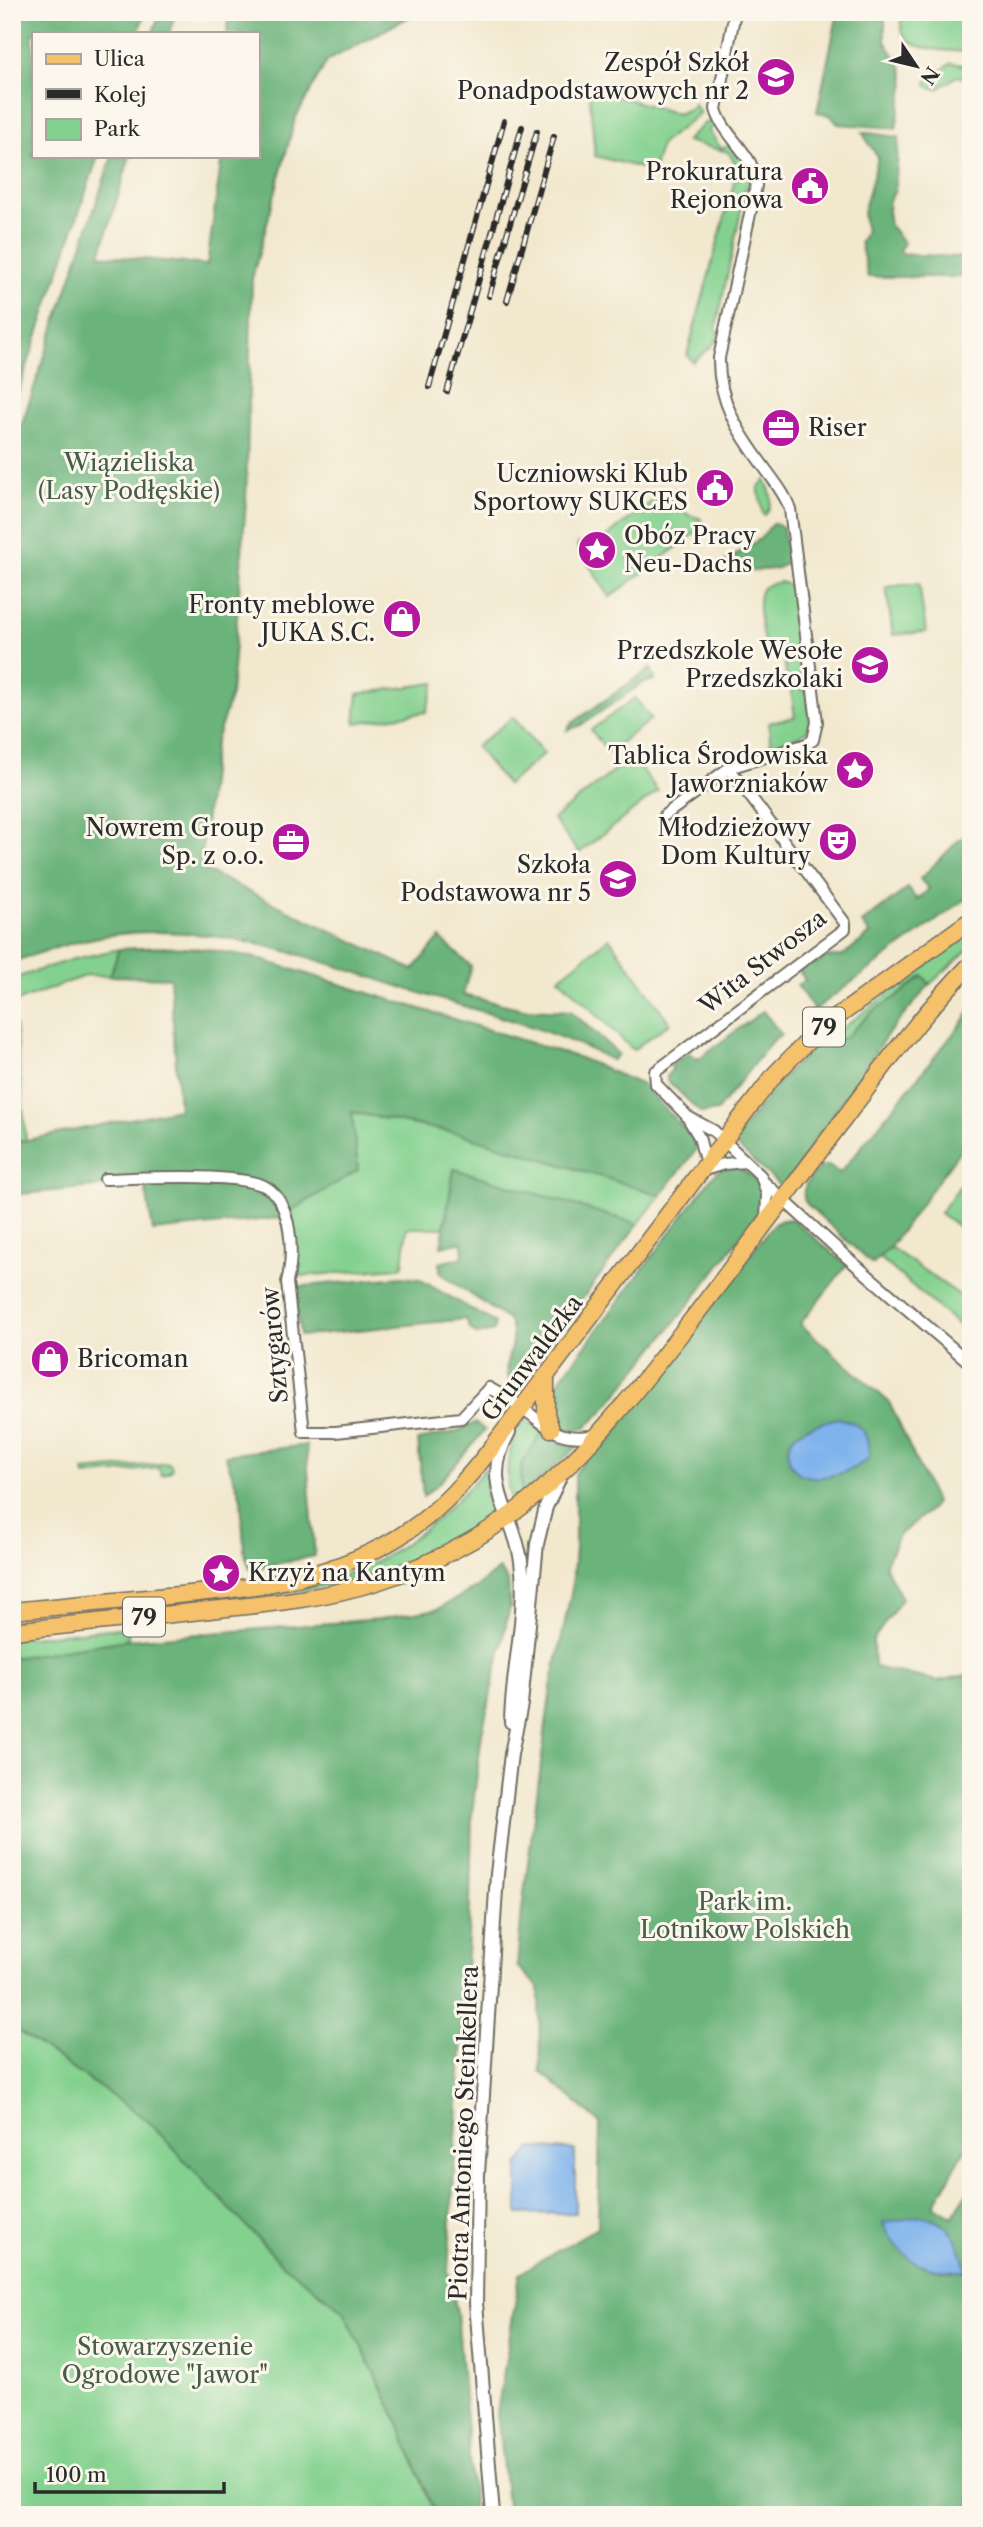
<svg xmlns="http://www.w3.org/2000/svg" width="983" height="2527" font-family="'Libre Caslon Text',serif">
  <style>
    .green { fill: #84d18f; stroke: #587e5d; stroke-width: 2 }
    .forest { fill: #6bb37a; stroke: #4b6f52; stroke-width: 2 }
    .water { fill: #7fb3ec; stroke: #556f8c; stroke-width: 2 }
    .lines { fill: none; stroke-linecap: round; stroke-linejoin: round }
    .minor-casing { stroke: #716d64; stroke-width: 14 }
    .tertiary-casing { stroke: #716d64; stroke-width: 16 }
    .primary-casing { stroke: #716d64; stroke-width: 19 }
    .minor { stroke: #fff; stroke-width: 10 }
    .tertiary { stroke: #fff; stroke-width: 12 }
    .primary { stroke: #f5c16b; stroke-width: 16 }
    .rail-casing { stroke: #2b2b2b; stroke-width: 6 }
    .rail { stroke: #fbf7ec; stroke-width: 3.5; stroke-dasharray: 10; stroke-linecap: butt }
    .labels { text-anchor: middle; stroke-width: 6; stroke-linejoin: round; paint-order: stroke }
    .shield { fill: #fbf7ec; stroke: #696865; stroke-width: 2 }
    .shield-label { font-size: 23px; font-weight: bold; fill: #2b2b2b }
    .poi-label { font-size: 24px; fill: #2b2b2b; stroke: #fbf7ec; text-anchor: end }
    .park-label { font-size: 24px; fill: #465d49; stroke: #fbf7ec }
    .street-label { font-size: 24px; fill: #2b2b2b; stroke: #fbf7ec }
  </style>
  <rect width="100%" height="100%" fill="#fbf7ec"/>
  <filter id="ink" filterUnits="userSpaceOnUse"><feTurbulence type="fractalNoise" baseFrequency=".0143" numOctaves="2"/><feDisplacementMap in="SourceGraphic" scale="14" xChannelSelector="R" yChannelSelector="G"/><feConvolveMatrix kernelMatrix="1 2 1 2 8 2 1 2 1" color-interpolation-filters="sRGB"/></filter>
  <filter id="wash" filterUnits="userSpaceOnUse"><feTurbulence type="fractalNoise" baseFrequency=".00686" numOctaves="4" result="noise"/><feDisplacementMap in="SourceGraphic" scale="28" xChannelSelector="R" yChannelSelector="G"/><feGaussianBlur stdDeviation="1.57" result="paint"/><feColorMatrix in="noise" values="0 0 0 0 0 0 0 0 0 0 0 0 0 0 0 0 0 1.4 0 .05"/><feComposite in="paint" operator="in"/></filter>
  <g filter="url(#wash)">
    <rect width="100%" height="100%" fill="#f2e8ce"/>
    <g class="green">
      <path d="M903,12L971,14V52C945,50 889,54 903,12Z"/>
      <polygon points="951,63 971,66 971,83 966,78 957,76 938,89 928,87 926,82"/>
      <polygon points="589,88 678,114 691,108 694,104 700,113 661,144 653,171 595,156"/>
      <polygon points="713,122 716,125 708,130 722,149 730,144 746,167 751,185 746,187 716,329 719,334 713,345 693,362 687,355 738,168 728,152 686,141 705,123"/>
      <path d="M765,480C772,492 774,504 765,515L763,514L758,487Z"/>
      <polygon points="666,491 688,515 700,518 705,526 610,597 577,547 579,543 587,552"/>
      <path d="M780,582L792,586L796,597L792,602L799,652L803,657L805,670L800,677L787,680L782,646L765,648C763,635 753,596 764,587C768,584 775,583 780,582Z"/>
      <polygon points="919,583 926,632 893,635 886,587"/>
      <polygon points="435,683 426,712 355,723 358,694"/>
      <path d="M800,688L806,691C815,735 812,732 771,746L768,723L795,717L791,689Z"/>
      <polygon points="635,698 651,719 608,752 591,730"/>
      <polygon points="513,717 544,754 507,785 476,747"/>
      <polygon points="632,757 658,791 579,853 553,819"/>
      <polygon points="971,932 971,947 930,984 922,976 899,995 873,1011 845,1039 818,1042 841,1029"/>
      <polygon points="609,938 670,1023 633,1050 559,978"/>
      <polygon points="119,949 110,976 87,975 13,1003 26,1140 12,1143 12,979 70,960"/>
      <polygon points="351,1112 461,1134 661,1195 638,1224 454,1169 444,1228 407,1228 403,1265 398,1268 302,1276 298,1273 296,1266 293,1221 279,1218 358,1170"/>
      <polygon points="971,1171 971,1228 967,1233 940,1213"/>
      <polygon points="890,1247 971,1303 971,1336 879,1257"/>
      <path d="M524,1419L543,1432L521,1464L522,1497L512,1505C503,1474 507,1447 524,1419Z"/>
      <polygon points="169,1463 172,1467 171,1471 161,1475 159,1468 85,1476 84,1471"/>
      <path d="M486,1468L488,1504L494,1517C420,1566 346,1584 260,1598V1594C288,1589 317,1584 344,1575C402,1554 447,1514 486,1468Z"/>
      <polygon points="130,1627 127,1640 12,1658 12,1639"/>
      <polygon points="12,2027 147,2120 281,2263 344,2311 398,2421 435,2515 12,2515"/>
    </g>
    <g class="forest">
      <polygon points="12,12 145,12 138,33 33,33 33,156 98,156 12,411"/>
      <polygon points="160,12 176,12 169,33 153,33"/>
      <path d="M229,12H418L327,61L295,119L252,279L246,501L231,695L214,747L200,868L413,970L440,938L471,966L463,995L524,1009L571,1011L618,1054L612,1060C554,1030 489,1014 426,995C327,964 226,922 120,934C83,938 48,950 12,962V453L112,156H130L100,255L207,265L222,156H257V33H227Z"/>
      <polygon points="838,12 883,12 885,15 885,41 902,68 905,83 896,128 838,124 830,115 817,112"/>
      <polygon points="862,132 899,137 895,191 889,200 888,211 890,226 904,243 899,250 903,254 971,258 971,277 868,277 860,242 866,233 863,213 878,158"/>
      <polygon points="773,523 783,527 789,563 775,569 734,572 722,564 761,538"/>
      <polygon points="651,668 655,680 643,683 581,725 567,730 571,724"/>
      <polygon points="971,831 971,895 814,1010 797,985 805,980 799,971 813,961 816,964 825,957 842,956 870,934 862,923 908,888 917,900 929,889 920,879 958,841"/>
      <polygon points="165,947 206,949 252,957 580,1058 643,1085 692,1137 696,1150 661,1195 461,1134 352,1112 358,1170 279,1218 153,1231 145,1185 126,1184 12,1195 12,1143 179,1109 170,978 110,976 119,949"/>
      <polygon points="923,976 930,984 887,1035 783,1188 732,1142 784,1076 818,1042 845,1038 873,1011 899,995"/>
      <path d="M971,1006V1135L890,1247L872,1264L806,1203C798,1189 811,1176 821,1166H829L840,1173L963,1022L970,1011Z"/>
      <polygon points="763,1011 781,1034 771,1042 717,1111 701,1113 667,1080 667,1075 673,1069 670,1066 689,1053 698,1059"/>
      <path d="M736,1167C751,1173 765,1185 761,1203C758,1218 744,1232 735,1244C694,1301 648,1355 604,1410C598,1416 591,1424 583,1428C561,1440 546,1411 552,1392C554,1387 559,1382 561,1378L712,1177L720,1169Z"/>
      <path d="M454,1169L638,1224L519,1384H513C495,1368 522,1345 508,1320L441,1274L439,1263L463,1257L462,1242L441,1246Z"/>
      <polygon points="792,1219 847,1265 800,1324 889,1402 935,1502 932,1508 899,1535 885,1566 902,1599 873,1640 874,1667 937,1681 971,1674 971,2139 934,2205 953,2217 971,2185 971,2515 508,2515 497,2413 520,2273 598,2227 600,2123 540,2071 539,1988 517,1966 522,1909 551,1687 572,1589 575,1548 575,1473 774,1224 782,1220"/>
      <polygon points="401,1277 419,1279 495,1323 494,1331 477,1335 470,1329 466,1319 300,1336 295,1287"/>
      <polygon points="475,1423 485,1430 442,1480 423,1497 418,1440 455,1432"/>
      <path d="M543,1432C555,1440 564,1446 579,1445L522,1497L521,1464Z"/>
      <polygon points="306,1445 315,1556 250,1569 244,1550 241,1498 225,1455"/>
      <polygon points="499,1569 508,1581 510,1607 482,1733 472,1814 470,1904 448,2271 457,2312 474,2515 435,2515 398,2421 344,2311 281,2263 147,2120 12,2027 12,1658 127,1640 379,1619 438,1609 475,1588"/>
    </g>
    <g class="water">
      <path d="M837,1418C861,1423 870,1433 869,1458C851,1475 792,1493 788,1454C787,1447 791,1439 796,1434C806,1426 825,1422 837,1418Z"/>
      <polygon points="531,2148 575,2150 575,2213 518,2214 518,2165"/>
      <path d="M921,2216C954,2224 959,2240 966,2271C927,2273 898,2261 883,2223Z"/>
    </g>
  </g>
  <g filter="url(#ink)">
    <g class="lines">
      <g class="minor-casing">
        <g id="minor">
          <path d="M665,815L729,768L807,744L813,740L817,722L790,509C785,494 774,481 764,467C739,433 718,402 719,358L756,186C757,155 723,137 716,109L735,12"/>
          <polyline points="688,1117 714,1131 761,1176 767,1194 766,1222"/>
          <polyline points="706,1164 699,1137 686,1115 656,1084 655,1072 845,929 845,923 729,768"/>
          <polyline points="701,1171 724,1164 745,1162"/>
          <path d="M105,1179C139,1178 240,1172 266,1187C293,1203 294,1256 287,1282L304,1432H336L461,1418L489,1388C497,1393 506,1396 514,1402C547,1424 553,1443 598,1435"/>
          <polyline points="765,1183 843,1254 971,1364"/>
        </g>
      </g>
      <g class="tertiary-casing">
        <g id="tertiary">
          <path d="M509,1432C479,1486 514,1511 521,1561C528,1614 512,1669 511,1722"/>
          <polyline points="493,2515 476,2303 478,2174 497,1874 511,1754 521,1704 537,1544 546,1507 560,1477"/>
        </g>
      </g>
      <g class="primary-casing">
        <g id="primary">
          <polyline points="546,1378 546,1414 551,1429"/>
          <path d="M12,1611C64,1606 115,1601 167,1596C253,1588 337,1580 411,1529C442,1508 467,1479 490,1450L744,1114L776,1073L812,1037L841,1014L971,920"/>
          <path d="M12,1631C78,1624 144,1617 210,1610C266,1604 322,1599 376,1582C521,1537 593,1446 683,1331C735,1264 786,1196 837,1128C879,1072 921,1015 971,964"/>
        </g>
      </g>
      <use href="#minor" class="minor"/>
      <use href="#tertiary" class="tertiary"/>
      <use href="#primary" class="primary"/>
      <g class="rail-casing">
        <g id="rail">
          <polyline points="489,296 537,131"/>
          <polyline points="507,301 554,136"/>
          <polyline points="429,387 504,121"/>
          <polyline points="447,392 522,127"/>
        </g>
      </g>
      <use href="#rail" class="rail"/>
    </g>
  </g>
  <defs>
    <g id="school-disc" transform="scale(2.0125)"><circle r="9.5" fill="#b5179e" stroke="#fbf7ec"/><path d="M0-5L7-2L0 1L-7-2ZM-4 1L0 2.5L4 1V4Q0 6-4 4Z" fill="#fff"/></g>
    <g id="civic-disc" transform="scale(2.0125)"><circle r="9.5" fill="#b5179e" stroke="#fbf7ec"/><path d="M-.6-6.5H3V-4.5H.6V-3L4-1V1h2V6H-6V1h2V-1L-.6-3ZM-1.2 2.5V6h2.4V2.5Z" fill="#fff"/></g>
    <g id="office-disc" transform="scale(2.0125)"><circle r="9.5" fill="#b5179e" stroke="#fbf7ec"/><path d="M-6-3h4V-5.5h4V-3h4V5H-6ZM-1-4.5V-3h2v-1.5ZM-6 0V1H6V0Z" fill="#fff"/></g>
    <g id="sight-disc" transform="scale(2.0125)"><circle r="9.5" fill="#b5179e" stroke="#fbf7ec"/><path d="M0-6L1.8-2.2L6-1.7L2.9 1.2L3.7 5.4L0 3.3L-3.7 5.4L-2.9 1.2L-6-1.7L-1.8-2.2Z" fill="#fff"/></g>
    <g id="shop-disc" transform="scale(2.0125)"><circle r="9.5" fill="#b5179e" stroke="#fbf7ec"/><path d="M-5-2.5h2.3a2.7 3.5 0 0 1 5.4 0H5L5.5 6h-11ZM-1.5-2.5h3a1.5 2.3 0 0 0-3 0Z" fill="#fff"/></g>
    <g id="theatre-disc" transform="scale(2.0125)"><circle r="9.5" fill="#b5179e" stroke="#fbf7ec"/><path d="M-5-5.5Q0-4 5-5.5V0Q5 5 0 6Q-5 5-5 0ZM-3.3-2.5H-1v1.5H-3.3ZM1-2.5H3.3v1.5H1ZM-2.8 1Q0 5.5 2.8 1Z" fill="#fff"/></g>
  </defs>
  <g fill-rule="evenodd">
    <use href="#school-disc" x="776" y="77"/>
    <use href="#civic-disc" x="810" y="186"/>
    <use href="#office-disc" x="781" y="428"/>
    <use href="#civic-disc" x="715" y="488"/>
    <use href="#sight-disc" x="597" y="550"/>
    <use href="#shop-disc" x="402" y="619"/>
    <use href="#school-disc" x="870" y="665"/>
    <use href="#sight-disc" x="855" y="770"/>
    <use href="#office-disc" x="291" y="842"/>
    <use href="#theatre-disc" x="838" y="842"/>
    <use href="#school-disc" x="618" y="879"/>
    <use href="#shop-disc" x="50" y="1359"/>
    <use href="#sight-disc" x="221" y="1573"/>
  </g>
  <g class="labels">
    <g class="shield">
      <rect x="803" y="1007.5" width="42" height="39" rx="5"/>
      <rect x="123" y="1597.5" width="42" height="39" rx="5"/>
    </g>
    <g class="shield-label">
      <text x="824" y="1035">79</text>
      <text x="144" y="1625">79</text>
    </g>
    <g class="poi-label">
      <text x="749" y="71">Zespół Szkół<tspan x="749" dy="28">Ponadpodstawowych nr 2</tspan></text>
      <text x="783" y="180">Prokuratura<tspan x="783" dy="28">Rejonowa</tspan></text>
      <text x="808" y="436" text-anchor="start">Riser</text>
      <text x="688" y="482">Uczniowski Klub<tspan x="688" dy="28">Sportowy SUKCES</tspan></text>
      <text x="624" y="544" text-anchor="start">Obóz Pracy<tspan x="624" dy="28">Neu-Dachs</tspan></text>
      <text x="375" y="613">Fronty meblowe<tspan x="375" dy="28">JUKA S.C.</tspan></text>
      <text x="843" y="659">Przedszkole Wesołe<tspan x="843" dy="28">Przedszkolaki</tspan></text>
      <text x="828" y="764">Tablica Środowiska<tspan x="828" dy="28">Jaworzniaków</tspan></text>
      <text x="264" y="836">Nowrem Group<tspan x="264" dy="28">Sp. z o.o.</tspan></text>
      <text x="811" y="836">Młodzieżowy<tspan x="811" dy="28">Dom Kultury</tspan></text>
      <text x="591" y="873">Szkoła<tspan x="591" dy="28">Podstawowa nr 5</tspan></text>
      <text x="77" y="1367" text-anchor="start">Bricoman</text>
      <text x="248" y="1581" text-anchor="start">Krzyż na Kantym</text>
    </g>
    <g class="park-label">
      <text x="129" y="471">Wiązieliska<tspan x="129" dy="28">(Lasy Podłęskie)</tspan></text>
      <text x="745" y="1910">Park im.<tspan x="745" dy="28">Lotnikow Polskich</tspan></text>
      <text x="165" y="2355">Stowarzyszenie<tspan x="165" dy="28">Ogrodowe "Jawor"</tspan></text>
    </g>
    <g class="street-label">
      <text transform="translate(763 962) rotate(-38)" y="8">Wita Stwosza</text>
      <text transform="translate(275 1345) rotate(-95)" y="8">Sztygarów</text>
      <text transform="translate(532 1358) rotate(-53)" y="8">Grunwaldzka</text>
      <text transform="translate(464 2133) rotate(-88)" y="8">Piotra Antoniego Steinkellera</text>
    </g>
  </g>
  <rect width="983" height="2527" fill="none" stroke="#fbf7ec" stroke-width="42"/>
  <rect x="32" y="32" width="228" height="126" fill="#fbf7ec" stroke="#a8a59f" stroke-width="2"/>
  <rect x="46" y="54" width="35" height="10" fill="#f5c16b" stroke="#a8a59f" stroke-width="2"/>
  <text x="94" y="66" font-size="21" fill="#2b2b2b">Ulica</text>
  <rect x="46" y="89" width="35" height="10" fill="#2b2b2b" stroke="#a8a59f" stroke-width="2"/>
  <text x="94" y="102" font-size="21" fill="#2b2b2b">Kolej</text>
  <rect x="46" y="119" width="35" height="21" fill="#84d18f" stroke="#a8a59f" stroke-width="2"/>
  <text x="94" y="136" font-size="21" fill="#2b2b2b">Park</text>
  <g transform="translate(916 66) rotate(125)" stroke="#fbf7ec" stroke-width="5" paint-order="stroke">
  <path d="M0-5L12 26L0 18L-12 26Z" fill="#2b2b2b"/>
  <text y="-10" font-size="19" font-weight="bold" text-anchor="middle" fill="#2b2b2b">N</text>
  </g>
  <path d="M35 2482v10h189v-10" fill="none" stroke="#2b2b2b" stroke-width="3.5"/>
  <text x="46" y="2482" font-size="21" fill="#2b2b2b" stroke="#fbf7ec" stroke-width="5" paint-order="stroke">100 m</text>
</svg>
